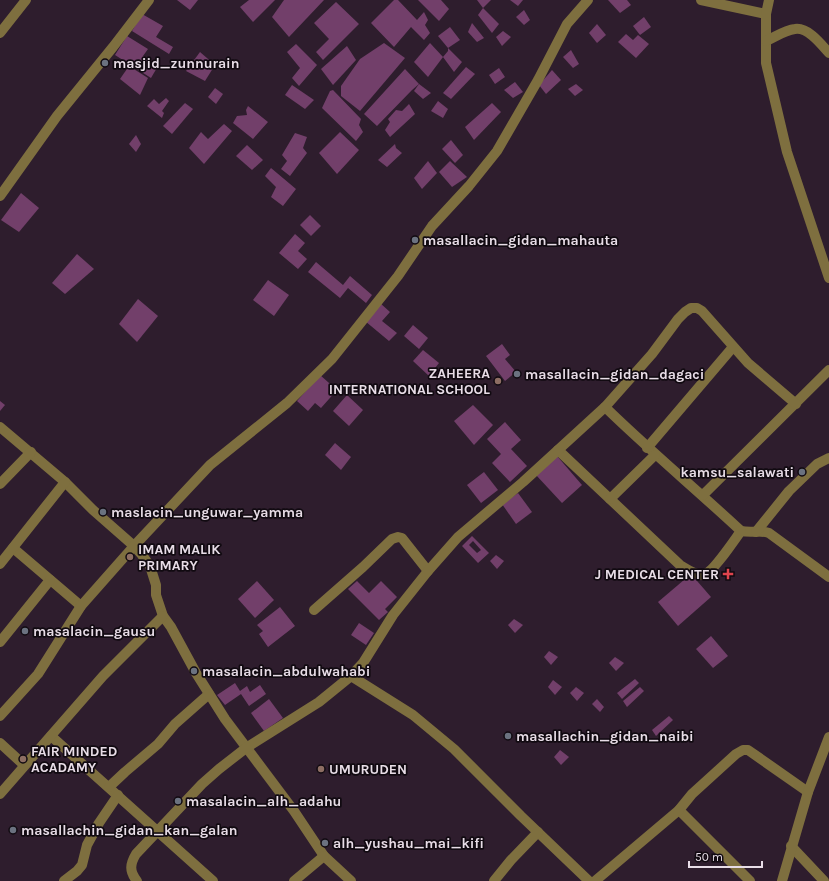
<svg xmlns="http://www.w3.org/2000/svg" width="829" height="881" font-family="Karla,sans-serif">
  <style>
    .building { fill: #723f6a; fill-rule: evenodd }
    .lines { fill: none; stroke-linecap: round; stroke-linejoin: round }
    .minor { stroke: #7e6f3f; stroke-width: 10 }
    .worship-dot { fill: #6b7280; stroke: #110a11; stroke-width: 1.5 }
    .education-dot { fill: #8d6e63; stroke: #110a11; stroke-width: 1.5 }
    .health-dot { fill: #e0444e; stroke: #110a11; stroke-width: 1.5 }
    .labels { text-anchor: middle; stroke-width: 3.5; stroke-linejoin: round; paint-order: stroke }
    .poi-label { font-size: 14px; font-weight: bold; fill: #e8dde7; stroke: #110a11; text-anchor: start }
  </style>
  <rect width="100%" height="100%" fill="#2e1d2d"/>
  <g class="building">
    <polygon points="177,0 198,0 190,10"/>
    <polygon points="249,0 275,0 253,22 240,7"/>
    <polygon points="284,0 324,0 289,37 272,17"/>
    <polygon points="394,0 398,0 417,20 424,12 428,20 425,25 430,33 424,40 411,27 394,47 371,23"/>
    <polygon points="418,0 441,0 449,9 439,21"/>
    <polygon points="477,0 491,0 483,8"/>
    <polygon points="510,0 523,0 518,6"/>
    <polygon points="608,0 627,0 631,5 620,13"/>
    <polygon points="336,2 359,24 323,60 316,52 329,39 314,23"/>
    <polygon points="483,8 499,24 492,33 478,15"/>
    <polygon points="524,10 530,20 524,25 516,17"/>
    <polygon points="142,14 163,26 156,37 173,47 169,54 132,31"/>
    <polygon points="644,17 651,27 640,35 633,26"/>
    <polygon points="472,23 484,38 477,42 468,32"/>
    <polygon points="597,24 606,35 597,43 589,33"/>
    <polygon points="450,27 460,40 448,48 438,36"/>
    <polygon points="503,31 511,37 502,46 496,37"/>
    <polygon points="626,34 633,40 638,35 649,44 636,58 618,42"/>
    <polygon points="127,36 148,49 143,56 158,66 151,78 115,55"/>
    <polygon points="384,43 405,58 360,111 341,96 341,86 360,59"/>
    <polygon points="430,43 443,57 428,77 414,62"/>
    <polygon points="296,44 317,65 299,86 292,78 300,68 287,52"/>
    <polygon points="347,46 356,60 333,85 321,69"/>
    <polygon points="448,48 462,62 454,72 443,57 448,51"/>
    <polygon points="571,50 579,64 573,68 563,57"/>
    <polygon points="200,52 215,65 205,81 186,71"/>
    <polygon points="129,66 148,78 140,95 120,79"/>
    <polygon points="466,67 475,74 451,99 443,93"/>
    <polygon points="499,68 505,77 495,84 489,75"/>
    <polygon points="405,69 419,84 412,90 377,126 364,114"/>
    <polygon points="552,70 561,80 546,94 539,85"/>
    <polygon points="515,82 523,92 513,98 504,90"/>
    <polygon points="419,84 431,93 423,99 414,91"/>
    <polygon points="576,84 583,90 575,96 568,89"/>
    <polygon points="292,85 314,100 305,109 285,95"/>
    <polygon points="215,88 223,94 216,104 208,97"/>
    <polygon points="333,90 361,119 359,125 363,132 356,141 322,108 330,91"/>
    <polygon points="166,98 169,101 162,111 164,113 162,118 147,106 154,99 159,104"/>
    <polygon points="438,101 448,109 443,118 431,111"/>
    <polygon points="185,103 193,109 172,134 163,126"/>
    <polygon points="492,103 501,112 474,140 465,127"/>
    <polygon points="409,104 415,114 390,137 385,130 390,122 388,119 396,110 402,111"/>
    <polygon points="248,106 268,122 253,139 233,123 237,116 247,115 246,110"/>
    <polygon points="224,124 232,131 204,164 189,148 201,132 208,139"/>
    <polygon points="340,132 359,150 337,174 319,153"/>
    <polygon points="295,133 307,137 303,148 307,153 290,176 281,169 287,161 282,155"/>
    <polygon points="136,135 141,144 136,152 129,144"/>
    <polygon points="451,140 463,155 455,163 442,149"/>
    <polygon points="395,144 396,148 402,153 387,167 378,160"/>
    <polygon points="247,145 263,160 252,170 236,156"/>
    <polygon points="428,161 437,173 422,189 414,178"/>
    <polygon points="450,161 467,177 452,187 439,172"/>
    <polygon points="271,168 296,189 283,206 271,197 276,187 265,176"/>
    <polygon points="21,193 39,208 19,232 1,220"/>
    <polygon points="310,215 321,226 311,236 300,225"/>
    <polygon points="295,234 305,243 298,251 307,259 298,269 279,253"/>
    <polygon points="77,254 94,269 65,294 52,283"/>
    <polygon points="316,262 343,285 350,276 372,295 366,303 348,288 340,298 308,272"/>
    <polygon points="268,280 289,295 274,316 253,300"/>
    <polygon points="138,299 158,316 137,342 119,324"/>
    <polygon points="380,303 390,312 382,321 397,333 389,341 365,321"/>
    <polygon points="413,325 428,338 419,349 404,336"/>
    <polygon points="502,344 510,355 505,359 516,372 505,381 486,356"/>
    <polygon points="423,350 439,363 429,376 413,361"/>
    <polygon points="320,375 337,390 321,408 315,403 308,411 297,401"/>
    <polygon points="347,395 363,410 349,426 333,411"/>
    <polygon points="0,401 5,405 0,411"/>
    <polygon points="473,405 493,425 474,445 454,421"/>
    <polygon points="505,422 521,440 511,449 527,466 510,482 492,463 501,454 487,439"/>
    <polygon points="335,443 351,457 341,470 325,455"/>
    <polygon points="557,456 582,485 562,503 536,475"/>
    <polygon points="484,472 498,490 481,503 467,485"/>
    <polygon points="518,493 532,512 516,524 502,504"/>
    <path d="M472,536L489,553L478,563L462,546ZM473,541L481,550L477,553L469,545Z"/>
    <polygon points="496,555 504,561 497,569 490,561"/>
    <polygon points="691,574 711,597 678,626 658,602"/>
    <polygon points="257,581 274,600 255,618 238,599"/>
    <polygon points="357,581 369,593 381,581 397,597 385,609 388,612 379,620 348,589"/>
    <polygon points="280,607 295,626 268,647 259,634 263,631 257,625"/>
    <polygon points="514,619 523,625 515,633 508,625"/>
    <polygon points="359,623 374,633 366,645 351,635"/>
    <polygon points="711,636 728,656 713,668 696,649"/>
    <polygon points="549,651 558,657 551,665 544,657"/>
    <polygon points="615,657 624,663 616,671 609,663"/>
    <polygon points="635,679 639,683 622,699 617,693"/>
    <polygon points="553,680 562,687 555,695 548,687"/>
    <polygon points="235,683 240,691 247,686 250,692 260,685 266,694 249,706 241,694 225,705 217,695"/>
    <polygon points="576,687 584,693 577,701 570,693"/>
    <polygon points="640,687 644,691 627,707 623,701"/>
    <polygon points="269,699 283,718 264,731 251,713"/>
    <polygon points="597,699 604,707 600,712 592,704"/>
    <polygon points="669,716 673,720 656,736 652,730"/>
    <polygon points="560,750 569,757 561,765 554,757"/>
  </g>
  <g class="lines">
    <g class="minor">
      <polyline points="701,0 766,14"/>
      <polyline points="769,0 766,14 766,63 787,152 829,278"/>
      <polyline points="0,33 26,0"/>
      <path d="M766,41C775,37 785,30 795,29C808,27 821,44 829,53"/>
      <polyline points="0,196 57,116 113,47 149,0"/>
      <path d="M605,407C649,450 696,489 741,531C751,533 760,530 769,533L829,577"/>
      <polyline points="0,427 65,482 93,510 134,546 142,555 150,566 156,585 156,595 163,616 171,627 196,673 225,719 294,811 324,856 351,881"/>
      <polyline points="647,448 733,347"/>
      <path d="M558,450L680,565C687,569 697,577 705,574C714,571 735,539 741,531"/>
      <polyline points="0,484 31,452"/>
      <polyline points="703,495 829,370"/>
      <polyline points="610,499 655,455"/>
      <polyline points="756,532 789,491 817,464 829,458"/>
      <polyline points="13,548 81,606"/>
      <polyline points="0,564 65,482"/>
      <polyline points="314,610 363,567 392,539 398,537 402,538 428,571"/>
      <polyline points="0,642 50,580"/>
      <polyline points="351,676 413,715 454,749 521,816 589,881"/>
      <polyline points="0,716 38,674 81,606 134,546 210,465 287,403 332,359 398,276 432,226 469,186 497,151 538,80 567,24 588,0"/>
      <polyline points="51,736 213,881"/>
      <polyline points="0,743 24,765"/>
      <polyline points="109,787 125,772 158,744 175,724 209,694"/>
      <polyline points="0,794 103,676 163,616"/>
      <polyline points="679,810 750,881"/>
      <polyline points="791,846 824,881"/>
      <polyline points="64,881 77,871 82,865 87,845 99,823 118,795"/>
      <path d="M137,881C129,871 130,864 136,854L202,784L219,769L246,748L319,702L351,676L363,663L393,615L428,571L458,537L523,482L605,407L652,354L678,319L685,312L691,308H697L702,311L748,363L796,404"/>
      <polyline points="294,881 324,856"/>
      <polyline points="494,881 511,860 538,832"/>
      <polyline points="595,881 679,810 692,794 736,754 743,750 748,750 808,792"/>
      <polyline points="782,881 808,792 829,737"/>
    </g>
  </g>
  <g class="worship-dot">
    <circle cx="105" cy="63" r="4"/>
    <circle cx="415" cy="240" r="4"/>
    <circle cx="517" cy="374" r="4"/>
    <circle cx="802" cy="472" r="4"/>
    <circle cx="103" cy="512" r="4"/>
    <circle cx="25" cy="631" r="4"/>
    <circle cx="194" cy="671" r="4"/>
    <circle cx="508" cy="736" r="4"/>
    <circle cx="178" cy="801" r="4"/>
    <circle cx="13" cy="830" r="4"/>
    <circle cx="325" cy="843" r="4"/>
  </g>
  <g class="education-dot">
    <circle cx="498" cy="381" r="4"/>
    <circle cx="130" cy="557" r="4"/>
    <circle cx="23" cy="759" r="4"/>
    <circle cx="321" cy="769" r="4"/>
  </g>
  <path class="health-dot" d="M726 568h4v4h4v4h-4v4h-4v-4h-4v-4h4z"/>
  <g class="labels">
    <g class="poi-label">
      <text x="113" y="68">masjid_zunnurain</text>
      <text x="423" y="245">masallacin_gidan_mahauta</text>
      <text x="490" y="378" text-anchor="end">ZAHEERA<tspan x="490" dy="16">INTERNATIONAL SCHOOL</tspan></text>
      <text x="525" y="379">masallacin_gidan_dagaci</text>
      <text x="794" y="477" text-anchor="end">kamsu_salawati</text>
      <text x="111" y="517">maslacin_unguwar_yamma</text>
      <text x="138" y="554">IMAM MALIK<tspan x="138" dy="16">PRIMARY</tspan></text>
      <text x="719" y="579" text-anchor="end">J MEDICAL CENTER</text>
      <text x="33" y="636">masalacin_gausu</text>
      <text x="202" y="676">masalacin_abdulwahabi</text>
      <text x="516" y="741">masallachin_gidan_naibi</text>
      <text x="31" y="756">FAIR MINDED<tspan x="31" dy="16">ACADAMY</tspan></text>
      <text x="329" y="774">UMURUDEN</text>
      <text x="186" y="806">masalacin_alh_adahu</text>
      <text x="21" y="835">masallachin_gidan_kan_galan</text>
      <text x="333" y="848">alh_yushau_mai_kifi</text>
    </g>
  </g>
  <path d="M689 861v6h73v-6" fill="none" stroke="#e8dde7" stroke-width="2"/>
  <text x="695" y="861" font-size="12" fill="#e8dde7" stroke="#110a11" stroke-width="3" paint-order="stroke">50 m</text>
</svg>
